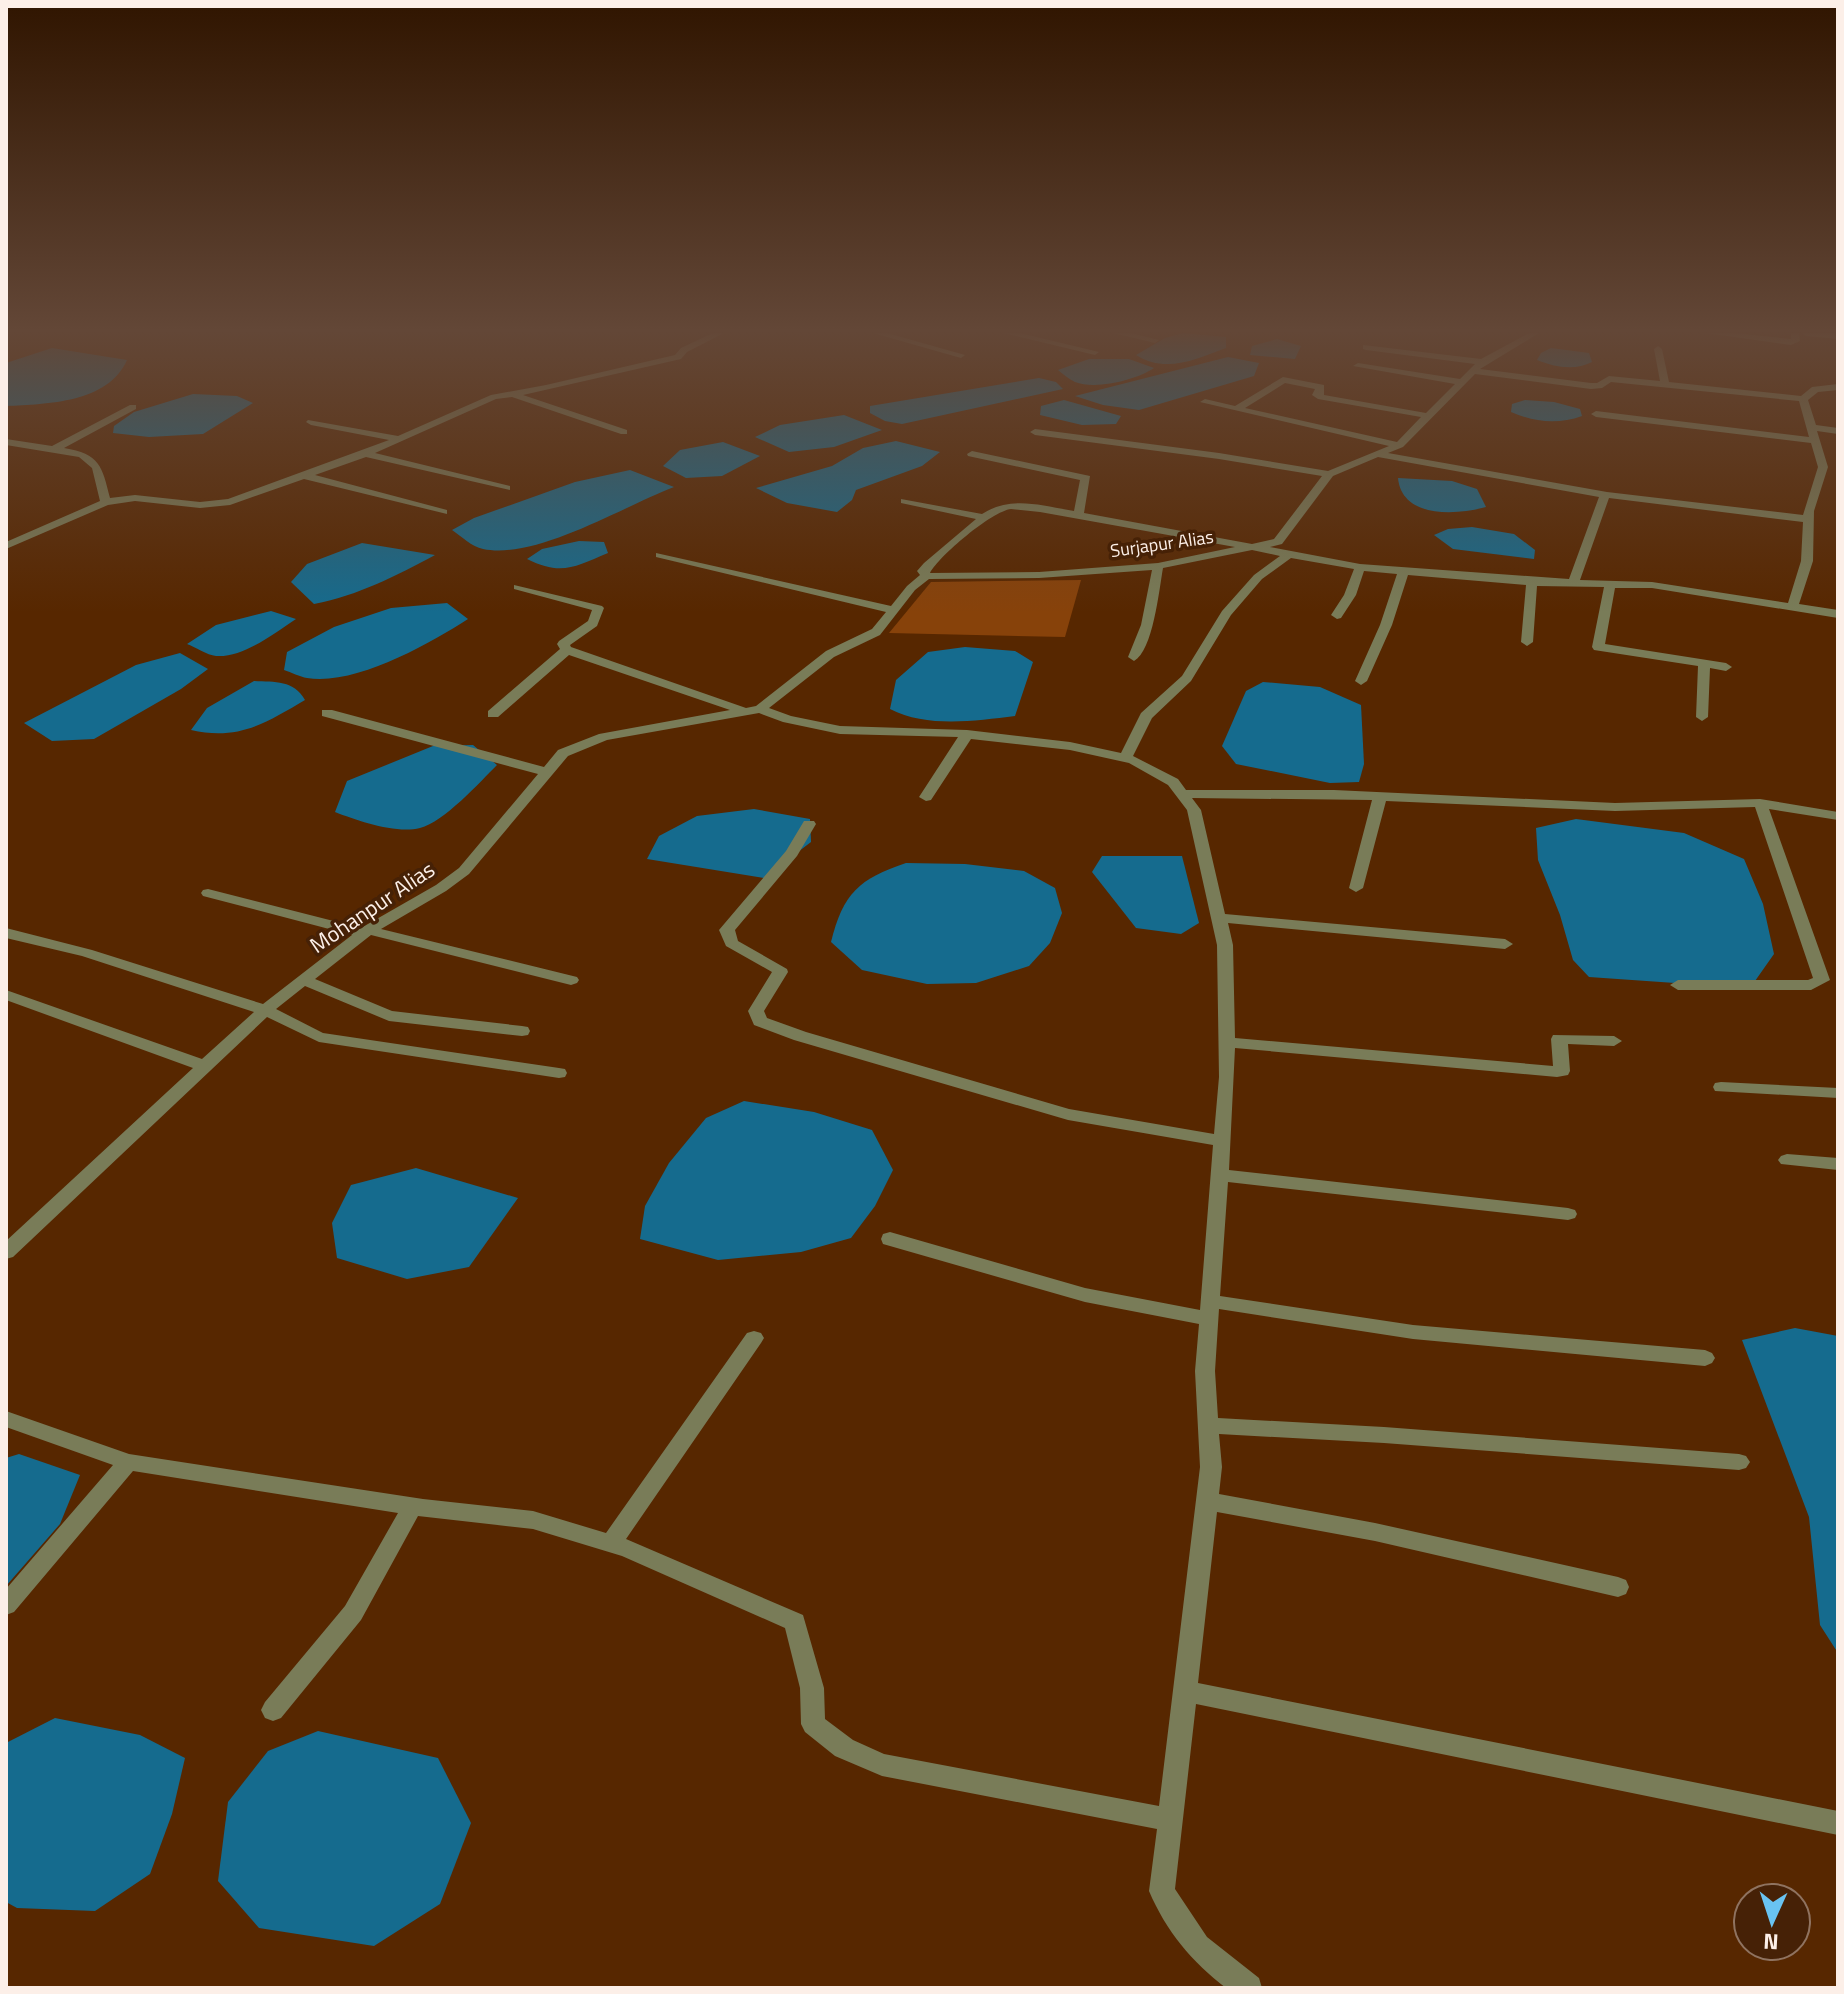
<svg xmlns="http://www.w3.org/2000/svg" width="1844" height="1994" font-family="'Titillium Web',sans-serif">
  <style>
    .green { fill: #87420a }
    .water { fill: #156b8e }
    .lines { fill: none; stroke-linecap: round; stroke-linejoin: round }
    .minor { fill: #797c58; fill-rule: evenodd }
    .labels { text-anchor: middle; stroke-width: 7; stroke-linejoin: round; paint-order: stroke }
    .far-street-label { font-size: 18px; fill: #fcefe8; stroke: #462106 }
    .street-label { font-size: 22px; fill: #fcefe8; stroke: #462106 }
  </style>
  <rect width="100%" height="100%" fill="#572700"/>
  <polygon class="green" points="1081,580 1065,637 889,633 931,582"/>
  <g class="water">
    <path d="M1183,333L1226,337V348C1196,359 1166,374 1136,355L1165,338Z"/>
    <polygon points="1277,339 1301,346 1295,359 1250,355 1252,346"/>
    <path d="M52,348L127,360C108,403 47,404 6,406V363Z"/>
    <path d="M1551,348L1589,353L1592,362C1575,371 1554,367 1537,360L1541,353Z"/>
    <polygon points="1228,357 1259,363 1254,376 1139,410 1103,405 1075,396"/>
    <path d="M1089,359H1129L1154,368C1136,380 1096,390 1075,382C1069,379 1063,374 1058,370Z"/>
    <polygon points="1039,378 1056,382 1063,389 902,424 885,421 870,413 870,406"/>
    <polygon points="193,394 237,396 253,403 203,434 149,437 113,433 114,426 134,412"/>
    <polygon points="1064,400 1121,416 1116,424 1082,425 1040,415 1041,406"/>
    <path d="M1525,400L1554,402L1580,409L1582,416C1557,425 1534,422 1511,412L1512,404Z"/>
    <polygon points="844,415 882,430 834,447 789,452 755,437 780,425"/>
    <polygon points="896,441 940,452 922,466 856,490 852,500 837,512 787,503 756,488 832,466 863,448"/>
    <polygon points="723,442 760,456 722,476 686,478 663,466 680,450"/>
    <path d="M630,470L674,487C622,507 536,560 483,549C472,547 461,536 452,530L474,518L575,482Z"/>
    <path d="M1398,478L1452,481L1477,489L1486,507C1457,515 1402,519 1398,478Z"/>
    <polygon points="1472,527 1514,534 1535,550 1534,559 1453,549 1434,535 1448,529"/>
    <path d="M579,541L604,542L608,553C575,567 561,576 527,559L542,549Z"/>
    <path d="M362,543L435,555C396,576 359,595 314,604L291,582L307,564Z"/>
    <path d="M447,603L468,619C429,644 355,686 307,678C300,677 291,672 284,670L287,652L334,627L391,608Z"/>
    <path d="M271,611L296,619C275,633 243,658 216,656C207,655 195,647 187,644L216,625Z"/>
    <path d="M965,647L1015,651L1033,662L1015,716C974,721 927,728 890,709L896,680L928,652Z"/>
    <polygon points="180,653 208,669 181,689 94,739 52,741 24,723 136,665"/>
    <path d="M254,681C275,682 294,680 305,700C266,723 238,741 191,730L207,708Z"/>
    <polygon points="1263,682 1320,687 1361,705 1364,764 1359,782 1330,783 1236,764 1222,746 1246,691"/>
    <path d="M473,745L497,765C480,782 444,822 420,828C396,834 358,821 335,812L347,781L433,746Z"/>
    <polygon points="754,809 810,819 811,842 764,878 647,859 659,836 697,816"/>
    <polygon points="1576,819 1684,833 1744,859 1763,904 1774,954 1755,981 1675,983 1589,977 1573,960 1560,915 1538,860 1536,828"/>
    <polygon points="1102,856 1182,856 1199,923 1181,934 1136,928 1092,872"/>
    <path d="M906,863L965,864L1024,871L1055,888L1062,913L1050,943L1029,966L976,983L927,984L862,970L831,942C843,893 859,879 906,863Z"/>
    <polygon points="744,1101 814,1112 872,1130 893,1170 875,1206 851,1238 801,1252 718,1260 640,1239 645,1206 669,1163 706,1118"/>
    <polygon points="416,1168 518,1198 469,1267 407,1279 337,1258 332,1223 351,1185"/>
    <polygon points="1795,1328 1838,1336 1838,1653 1820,1625 1809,1517 1742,1340"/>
    <polygon points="19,1454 80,1475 60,1524 6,1586 6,1458"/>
    <polygon points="55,1718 140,1735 185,1758 172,1814 150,1874 95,1911 17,1908 6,1902 6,1743"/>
    <polygon points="318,1731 438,1758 471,1823 440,1904 374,1946 259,1928 218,1881 228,1802 268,1751"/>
  </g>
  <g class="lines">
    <g class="minor">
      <path d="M713,333H724L687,352L681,359L523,395L627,430V434H621L512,397L496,399L375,453L510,486V490L366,457L315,475L447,510V514L304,479L230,505L200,508L135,501L108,505L6,549V542L100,501L92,468L79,457L6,445V439L52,446L130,405H136V409L64,448C100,454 102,466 110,498L135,495L200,502L228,499L389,440L311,425L306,422L308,420L398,436L491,395L546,385L675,355L681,348Z"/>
      <polygon points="873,333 887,333 965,355 961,358"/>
      <polygon points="1004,333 1020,333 1099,352 1095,355"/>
      <polygon points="1113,333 1131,333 1159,340 1155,343"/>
      <path d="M1529,333H1539L1480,369L1591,383H1597L1609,376L1660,381L1654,349L1658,346L1662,349L1669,382L1801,396L1812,387L1838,384V390L1818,392L1808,400L1816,425L1838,428V434L1817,431L1828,467L1814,511L1813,561L1799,604L1838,610V618L1652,588H1615L1605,644L1726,663L1732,667L1726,671L1710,668L1708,717L1702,721L1696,717L1698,666L1594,650L1592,647L1604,587L1537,586L1533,642L1527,646L1521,642L1526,585L1408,575L1392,625L1367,681L1361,685L1355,681L1380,625L1397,574L1364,571L1356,595L1341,618L1337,619L1331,615L1344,595L1354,569L1291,558L1262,579L1231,615L1191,681L1152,718L1133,756L1178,779L1186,790H1334L1615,803L1760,799L1838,812V820L1769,809L1830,980L1811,990H1678L1670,985L1678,980H1808L1813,978L1755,807L1615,811L1386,801L1363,888L1356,892L1349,888L1372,800L1192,798L1201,810L1225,914L1505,939L1513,944L1505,949L1228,923L1233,945L1235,1038L1553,1066L1551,1039L1553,1035L1614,1036L1622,1041L1614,1046L1568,1044L1570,1071L1568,1075L1557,1077L1235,1048L1229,1170L1568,1208L1575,1210L1577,1214L1575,1218L1568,1220L1228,1182L1220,1296L1413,1325L1705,1350L1712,1353L1715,1358L1712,1363L1705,1366L1413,1339L1219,1309L1215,1371L1218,1418L1384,1427L1739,1454L1746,1456L1750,1462L1746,1468L1739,1470L1384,1443L1219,1434L1222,1467L1219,1494L1375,1523L1618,1577L1626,1580L1629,1587L1626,1594L1618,1597L1375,1541L1217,1512L1198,1683L1838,1811V1835L1196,1704L1175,1889L1207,1937L1259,1978L1262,1988H1226C1192,1962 1166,1931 1149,1891L1157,1829L882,1776L835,1756L805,1732L801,1724L800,1688L785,1628L622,1556L533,1529L418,1516L361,1620L281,1718L273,1721L265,1718L261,1710L265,1702L345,1606L398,1513L133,1471L14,1612L6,1615V1589L113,1465L6,1427V1411L129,1454L423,1499L533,1511L606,1533L747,1333L754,1331L761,1333L764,1338L761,1343L626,1539L803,1615L824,1688L825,1719L853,1740L884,1754L1159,1806L1200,1467L1195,1371L1199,1324L1085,1302L883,1244L881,1239L883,1234L890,1232L1085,1288L1200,1310L1213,1145L1068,1120L794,1040L754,1025L748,1011L772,972L726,946L719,930L786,851L804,821H814L816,824L797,856L735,930L738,941L787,969L788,972L764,1011L767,1018L806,1032L1069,1109L1214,1134L1219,1077L1217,945L1187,810L1168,785L1129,763L1070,750L971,739L931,800L926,801L919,797L958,737L840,734L783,722L759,713L607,740L568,756L469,874L446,891L381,929L577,977L579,980L577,983L571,985L371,935L315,979L392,1011L522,1026L528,1027L530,1031L528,1035L522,1036L389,1021L305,986L276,1009L323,1033L559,1068L565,1069L567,1073L565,1077L559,1078L319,1042L267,1017L13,1257L6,1259V1241L193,1068L6,1000V990L202,1059L254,1012L82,956L6,938V928L92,950L263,1004L352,935L203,896L201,893L203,890L208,889L361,928L436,885L459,868L538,774L322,716V710H332L544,767L558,750L599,734L730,710L569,655L498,717H488V711L560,649L557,644L559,641L588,621L592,610L514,589V585L602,606L604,608L597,626L570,645L571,647L746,708L756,706L826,651L872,629L886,612L656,557V553L891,606L907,586L920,575L917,571L924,563L976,519L901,503V499L982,514C1011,495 1042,506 1074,511L1080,480L968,456L967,454L972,451L1090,476L1084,513L1252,544L1274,539L1322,476L1219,459L1035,435L1030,432L1035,429L1219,453L1328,471L1389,446L1200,402L1205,399L1235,406L1283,377L1324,385V395L1426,413L1455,384L1353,366L1358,363L1460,379L1475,364L1366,350L1363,349V345L1481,359ZM1475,374L1591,389L1602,388L1611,382L1799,401L1809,437L1596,411L1591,414L1596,417L1811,443L1818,467L1803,515L1607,492L1388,453L1403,447ZM1285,383L1315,389L1312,395L1318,399L1421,417L1397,442L1245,408ZM1378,457L1599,497L1569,579L1360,564L1270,547L1282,544L1333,476ZM1609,498L1803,522L1801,561L1788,603L1652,582L1580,580ZM1011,509L1040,512L1235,547L1158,563L1039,572L930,573C939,556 992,511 1011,509ZM1252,550L1280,556L1254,575L1222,611L1182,676L1141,713L1121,753L1070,742L967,730L840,726L791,716L769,708L834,657L880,635L915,590L929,579L1039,578L1152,570L1141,625L1128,657L1134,661C1153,651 1159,590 1163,568Z"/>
      <polygon points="1706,333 1734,333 1791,339 1791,333 1799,333 1800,341 1791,345"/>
      <polygon points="1802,333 1838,333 1838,339 1806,336"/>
      <polygon points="1721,1082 1838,1088 1838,1098 1715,1091 1713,1087 1715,1083"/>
      <polygon points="1787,1154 1838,1158 1838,1170 1781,1164 1778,1160 1781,1156"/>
    </g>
  </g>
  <linearGradient id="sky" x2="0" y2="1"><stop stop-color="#301500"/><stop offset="0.54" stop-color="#634737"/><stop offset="1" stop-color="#634737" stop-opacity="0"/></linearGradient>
  <rect width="1844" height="612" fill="url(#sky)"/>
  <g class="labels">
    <g class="far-street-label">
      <text transform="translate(1162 544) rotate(-8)" y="6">Surjapur Alias</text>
    </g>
    <g class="street-label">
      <text transform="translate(372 907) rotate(-34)" y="8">Mohanpur Alias</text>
    </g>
  </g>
  <rect width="1844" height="1994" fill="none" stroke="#fcefe8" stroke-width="16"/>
  <g transform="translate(1772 1922) rotate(183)"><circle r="38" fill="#462106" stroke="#8f7360" stroke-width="2"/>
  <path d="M0-6L14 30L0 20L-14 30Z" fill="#69c3f1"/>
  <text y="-12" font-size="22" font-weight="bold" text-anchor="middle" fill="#fcefe8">N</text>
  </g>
</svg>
